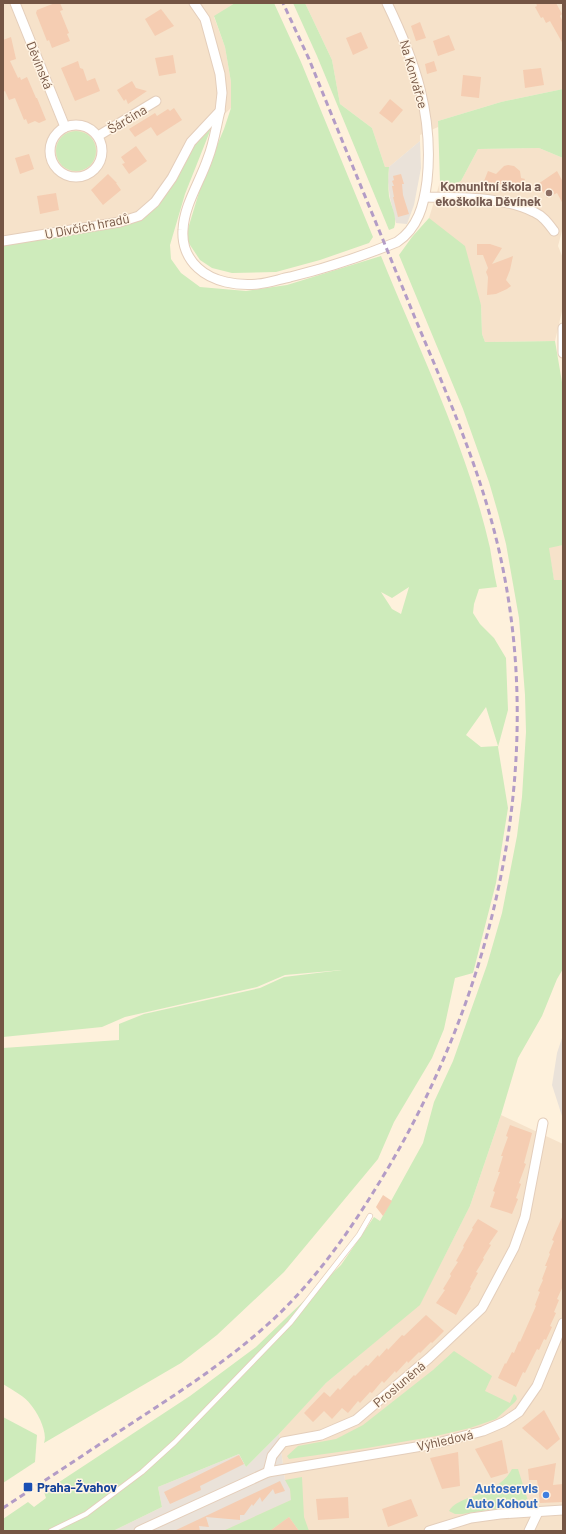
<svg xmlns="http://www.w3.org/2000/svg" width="566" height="1534" font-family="Barlow,sans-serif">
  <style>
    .residential { fill: #f6e2ca }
    .industrial { fill: #eae2d9 }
    .green { fill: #ceebbb; fill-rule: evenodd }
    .building { fill: #f5cdb2 }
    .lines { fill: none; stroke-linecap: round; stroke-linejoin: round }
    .lane-casing { stroke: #e4cebb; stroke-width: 6 }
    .street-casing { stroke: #e4cebb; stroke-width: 11 }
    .lane { stroke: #fff; stroke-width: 4.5 }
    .street { stroke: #fff; stroke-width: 9 }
    .rail { stroke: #b39cc6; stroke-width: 3; stroke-dasharray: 6 4; stroke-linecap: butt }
    .education-dot { fill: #8d6e63; stroke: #fff4e4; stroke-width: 1.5 }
    .transit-dot { fill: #1a4fb4; stroke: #fff4e4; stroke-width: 1.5 }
    .shop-dot { fill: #3f7fe0; stroke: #fff4e4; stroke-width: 1.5 }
    .labels { text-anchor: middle; stroke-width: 3; stroke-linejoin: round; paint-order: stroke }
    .street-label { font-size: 13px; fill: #745544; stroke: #fff4e4 }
    .education-label { font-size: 13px; font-weight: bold; fill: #785e54; stroke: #fff4e4; text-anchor: end }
    .transit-label { font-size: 13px; font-weight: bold; fill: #164399; stroke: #fff4e4; text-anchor: start }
    .shop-label { font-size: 13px; font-weight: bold; fill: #366cbe; stroke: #fff4e4; text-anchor: end }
  </style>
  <rect width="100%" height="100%" fill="#fef1dc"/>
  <g class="residential">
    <polygon points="3,3 235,3 214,17 225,47 231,82 231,108 195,142 141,218 3,245"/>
    <polygon points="305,3 561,3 563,6 563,89 501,102 438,121 438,127 420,135 420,141 389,167 385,167 372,128 340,104 332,60"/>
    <polygon points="539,148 563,158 563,227 558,246 563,258 563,307 555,341 485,342 482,334 481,305 429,218 440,182 451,186 461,181 478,149"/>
    <polygon points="563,545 563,580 554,580 548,547"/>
    <polygon points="501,1115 563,1144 563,1531 223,1531 285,1480 279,1434 294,1417 326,1383 420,1304 470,1206"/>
  </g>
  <g class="industrial">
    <polygon points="420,141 421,168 414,205 407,224 396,223 390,198 388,182 389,167"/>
    <polygon points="563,1035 563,1119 552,1085 557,1053"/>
    <polygon points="279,1434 285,1480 290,1489 291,1500 223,1531 113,1531 162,1507 158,1487 239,1454 246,1467"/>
  </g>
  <g class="green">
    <polygon points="235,3 274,3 301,62 373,237 369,243 320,260 276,272 232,273 212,268 200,260 188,242 187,232 204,176 224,129 231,108 231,82 225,47 214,16"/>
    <path d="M293,3H305L332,60L340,104L372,128L385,167H389C388,177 388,186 389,196C391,206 398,218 394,228L389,230L317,56Z"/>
    <polygon points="563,89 563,158 539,148 478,149 461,181 450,186 440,182 438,121 501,102"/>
    <path d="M212,126L185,194L170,245L171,259L181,273L200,287L246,291L287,285L381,256C420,352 467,447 490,548C492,560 494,574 497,587L479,589L474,604L473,613L480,624L494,638L506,658L508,710L498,747L508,808L496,883L473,973L455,978L444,1029L432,1058L394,1122L378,1159L284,1272L217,1335L181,1363L44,1443C48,1433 38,1413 31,1405C25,1396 12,1390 3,1384V1048L119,1040V1024L144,1014L260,988L284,977L342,970L285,975L257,987L125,1017L102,1027L3,1037V245L141,218L195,142ZM409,587L401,614L392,609L381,592L392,598ZM486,707L498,746L481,747L466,735Z"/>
    <circle cx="76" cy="151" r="20"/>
    <polygon points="429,218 465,246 481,305 482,334 485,342 555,341 563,388 563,545 549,548 554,580 563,580 563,969 557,979 542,1016 518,1058 501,1115 470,1206 420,1305 326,1383 279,1434 246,1467 239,1454 158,1487 162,1507 113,1531 3,1531 3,1519 28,1502 34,1507 46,1498 44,1492 190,1396 256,1347 341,1265 374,1217 380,1221 423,1143 434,1102 453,1061 487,965 502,913 517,836 522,797 526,732 525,695 519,618 506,544 498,513 489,482 463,409 399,255 412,237"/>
    <polygon points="454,1351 492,1376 485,1391 510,1403 514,1394 516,1396 517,1399 515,1402 496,1419 470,1428 436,1436 367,1448 289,1459 287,1456 298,1446 336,1439 363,1425 433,1370"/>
    <polygon points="3,1417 37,1435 35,1462 3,1483"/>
    <path d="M512,1469H518L529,1504L462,1514H455L449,1511C457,1495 498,1496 512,1469Z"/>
    <polygon points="302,1477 304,1517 309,1531 299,1531 289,1517 270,1531 223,1531 291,1500 290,1489 285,1480"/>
  </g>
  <g class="building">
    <polygon points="55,3 60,3 63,10 60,11 69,33 67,34 70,41 52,48 49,40 47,41 36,13 37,10"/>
    <polygon points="536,3 556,3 562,14 560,16 563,22 563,44 550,21 546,23 543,17 541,18 535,7 537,6"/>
    <polygon points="161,9 174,26 155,36 145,19"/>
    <polygon points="420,22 426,38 416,41 411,26"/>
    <polygon points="361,32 368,48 353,55 346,38"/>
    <polygon points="449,35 455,50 438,56 433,41"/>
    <polygon points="11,37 16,59 10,61 18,78 20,77 21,80 27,77 36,98 37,98 46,120 39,123 35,121 28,124 26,119 24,120 15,98 9,100 5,91 3,92 3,40"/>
    <polygon points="173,55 176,73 159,76 155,58"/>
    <polygon points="78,61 80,68 83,69 87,81 95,78 100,91 75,101 61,68"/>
    <polygon points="434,61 437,71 427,74 425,64"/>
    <polygon points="541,68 544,85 525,88 523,70"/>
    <polygon points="463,75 481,77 479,98 461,96"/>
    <polygon points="132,81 136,88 147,91 128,104 126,99 124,101 117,90"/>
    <polygon points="390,99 403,110 392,123 379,113"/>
    <polygon points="174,108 182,120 157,136 151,127 135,137 129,129 155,113 157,116 168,109 170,111"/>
    <polygon points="136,146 147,161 129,174 122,164 125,163 121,157"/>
    <polygon points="29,154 34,169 20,174 15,158"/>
    <polygon points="508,165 514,166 520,171 521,178 525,179 522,186 513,184 512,188 496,182 494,185 484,181 488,171 496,174 504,166"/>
    <polygon points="557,171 563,182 563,204 557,193 547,198 538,184"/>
    <polygon points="108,174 117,183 116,183 121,190 103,205 91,190"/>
    <polygon points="401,174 404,184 402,184 403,195 409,214 398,217 393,197 394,197 392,186 394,186 392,181 394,180 393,176"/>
    <polygon points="56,193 59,210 40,214 37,196"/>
    <polygon points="477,244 490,244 502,248 492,264 513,256 510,270 506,280 511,286 507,289 496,294 487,295 488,277 486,272 488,268 483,255 477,255"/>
    <polygon points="510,1125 532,1133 524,1163 526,1164 519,1183 521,1184 516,1198 518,1199 512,1214 490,1207 495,1192 493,1191 500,1172 498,1172 503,1156 501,1156 508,1137 506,1136"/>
    <polygon points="383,1195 392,1201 383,1216 376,1207"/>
    <polygon points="563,1215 563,1286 557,1299 559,1300 554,1312 556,1313 550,1326 552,1327 546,1340 544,1339 539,1350 537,1349 525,1373 523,1372 516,1387 498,1378 505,1363 506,1364 512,1352 514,1353 519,1341 520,1342 536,1306 535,1305 540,1292 538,1291 543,1280 542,1279 547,1266 545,1266 550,1254 549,1253 554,1241 552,1240"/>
    <polygon points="478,1219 498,1231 489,1244 491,1245 483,1258 484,1259 476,1272 478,1273 470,1287 471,1288 456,1315 436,1303 445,1290 443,1289 451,1276 450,1274 458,1262 456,1261 464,1247 463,1246 473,1229 472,1228"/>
    <polygon points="426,1315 444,1331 432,1343 431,1342 420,1353 419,1352 408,1363 407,1361 396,1373 395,1371 384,1383 382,1381 372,1393 370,1392 360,1403 358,1401 348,1413 342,1408 332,1419 324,1411 313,1422 304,1413 324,1392 330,1397 338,1388 340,1390 354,1375 355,1376 366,1365 368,1366 378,1355 379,1357 387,1348 388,1350 402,1335 404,1336"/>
    <polygon points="544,1410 560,1439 547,1450 522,1428"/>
    <polygon points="502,1440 508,1473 491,1478 475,1449"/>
    <polygon points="458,1452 460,1486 442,1489 430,1458"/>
    <polygon points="239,1455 244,1464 200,1486 201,1490 170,1504 164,1492"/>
    <polygon points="556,1463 553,1485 563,1484 563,1502 540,1503 537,1480 529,1480 528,1469"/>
    <polygon points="280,1481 285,1491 275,1494 273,1489 262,1502 260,1497 253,1506 252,1504 244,1515 240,1515 240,1520 206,1517 209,1527 199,1526 200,1531 174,1531"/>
    <polygon points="348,1497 349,1518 318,1520 316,1499"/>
    <polygon points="411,1499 418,1516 388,1527 382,1509"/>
    <polygon points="289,1517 299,1531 270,1531 282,1522"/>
  </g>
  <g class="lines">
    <g class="lane-casing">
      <polyline id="lane" points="51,1531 86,1514 142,1472 175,1442 290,1323 359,1235 370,1216"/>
    </g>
    <g class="street-casing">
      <g id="street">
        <polyline points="15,3 65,127"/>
        <path d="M220,111C216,127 214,143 208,158C200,182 184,205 183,230C182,244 187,258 198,268C213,282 237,286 258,284C269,283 280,279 290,277C327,268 363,256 397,242C418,228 424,205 427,181C434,116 415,61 387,3"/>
        <circle cx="76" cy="151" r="26"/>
        <polyline points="98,136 156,101"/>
        <path d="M425,197C459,198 503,196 534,212C543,216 548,223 554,231"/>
        <polyline points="3,241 120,222 139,216 155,202 172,178 191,142 220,111 222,93 220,74 205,19 194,3"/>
        <polyline points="563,328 563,353"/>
        <polyline points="268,1472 272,1456 283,1442 321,1435 356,1420 429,1358 482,1308 514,1248 525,1217 543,1123"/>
        <polyline points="139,1531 268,1472 434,1444 483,1431 504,1422 519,1412 537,1386 563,1323"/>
        <polyline points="429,1531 471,1518 500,1514 563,1510"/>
        <polyline points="529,1531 538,1512"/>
      </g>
    </g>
    <use href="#lane" class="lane"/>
    <use href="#street" class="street"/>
    <path class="rail" d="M3,1508C43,1482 83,1455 123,1429C178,1393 233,1358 280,1313C325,1269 359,1217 391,1163C499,978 548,752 497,542C478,464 446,392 415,318C380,232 344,146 309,59L283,3"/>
  </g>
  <circle class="education-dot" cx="549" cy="193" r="4"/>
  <rect class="transit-dot" x="23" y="1482" width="10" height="10" rx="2"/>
  <circle class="shop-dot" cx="546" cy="1495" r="4"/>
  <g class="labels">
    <g class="street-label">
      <text transform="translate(40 65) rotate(68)" y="5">Děvínská</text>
      <text transform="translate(414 74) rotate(74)" y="5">Na Konvářce</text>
      <text transform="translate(127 119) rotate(-31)" y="5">Šárčina</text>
      <text transform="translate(87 226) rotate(-11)" y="5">U Dívčích hradů</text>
      <text transform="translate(399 1384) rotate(-40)" y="5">Prosluněná</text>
      <text transform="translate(445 1440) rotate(-13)" y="5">Výhledová</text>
    </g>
    <g class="education-label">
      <text x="541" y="191">Komunitní škola a<tspan x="541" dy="15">ekoškolka Děvínek</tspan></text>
    </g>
    <g class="transit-label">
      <text x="37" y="1492">Praha-Žvahov</text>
    </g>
    <g class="shop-label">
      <text x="538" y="1493">Autoservis<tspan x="538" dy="15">Auto Kohout</tspan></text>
    </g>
  </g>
  <rect width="566" height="1534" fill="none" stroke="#745544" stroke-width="8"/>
</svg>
